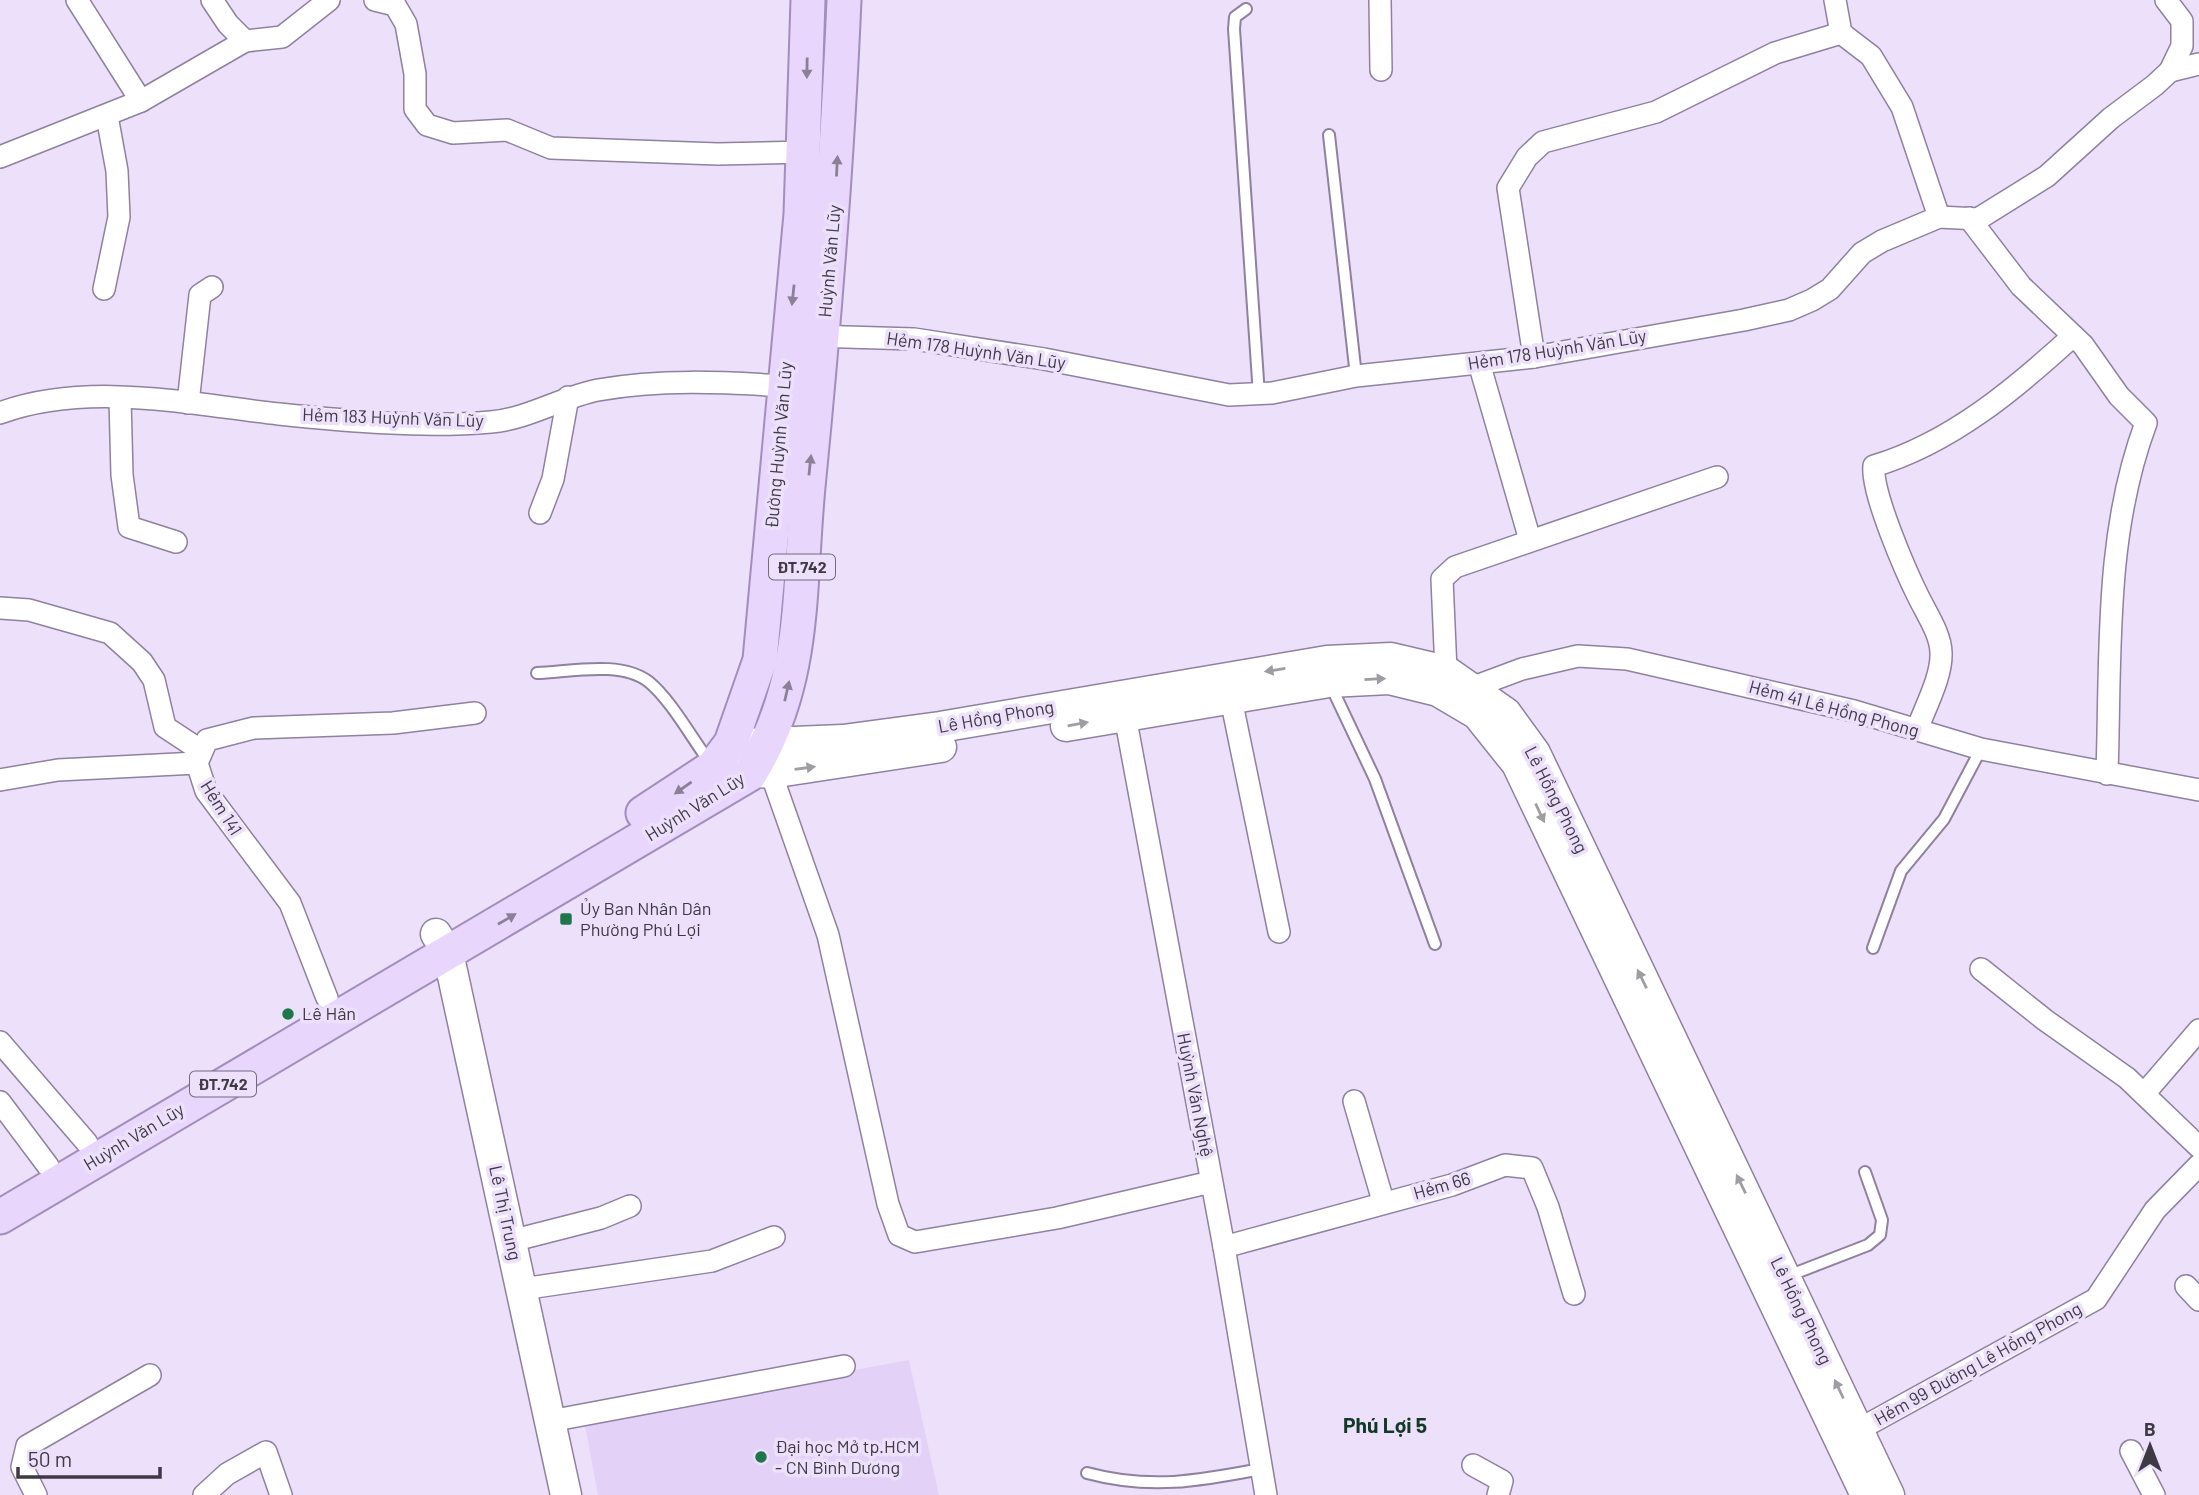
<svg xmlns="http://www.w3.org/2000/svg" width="2199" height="1495" font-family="Barlow,sans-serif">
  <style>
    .built { fill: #e3d1f8 }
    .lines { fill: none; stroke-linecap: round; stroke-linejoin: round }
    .lane-casing { stroke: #8f819f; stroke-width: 14 }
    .street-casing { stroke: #8f819f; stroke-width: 24 }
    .secondary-casing { stroke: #8f819f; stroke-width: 33 }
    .primary-casing { stroke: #a38dbb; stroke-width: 37 }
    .lane { stroke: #fff; stroke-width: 10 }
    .street { stroke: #fff; stroke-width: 21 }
    .secondary { stroke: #fff; stroke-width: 30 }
    .primary { stroke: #e8d6fc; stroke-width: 33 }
    .oneway { fill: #8b8098 }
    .oneway2 { fill: #9f9ca2 }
    .poi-dot { fill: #1f764a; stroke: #ece0fa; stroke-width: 2.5 }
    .labels { text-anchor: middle; stroke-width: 7; stroke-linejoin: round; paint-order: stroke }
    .shield { fill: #ece0fa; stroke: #736b7c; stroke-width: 2 }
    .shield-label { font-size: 16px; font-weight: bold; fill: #3f3946 }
    .street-label { font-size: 18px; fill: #3f3946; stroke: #ece0fa }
    .poi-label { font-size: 18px; fill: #3f3946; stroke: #ece0fa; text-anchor: start }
    .quarter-label { font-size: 21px; font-weight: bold; fill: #113924; stroke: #ece0fa }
  </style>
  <rect width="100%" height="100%" fill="#ece0fa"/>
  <polygon class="built" points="909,1360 939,1495 598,1495 584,1420"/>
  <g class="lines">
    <g class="lane-casing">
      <g id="lane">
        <polyline points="1246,9 1235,17 1234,29 1259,395"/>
        <polyline points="1329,135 1356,376"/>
        <path d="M537,673C569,672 621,660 649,682C671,700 693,740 711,764"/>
        <polyline points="1330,684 1375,779 1435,944"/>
        <polyline points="1873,948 1901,871 1944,819 1981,749"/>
        <polyline points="1788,1276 1868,1245 1880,1235 1882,1220 1865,1172"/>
        <path d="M1087,1473C1150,1490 1198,1481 1261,1469"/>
      </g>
    </g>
    <g class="street-casing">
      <g id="street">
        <polyline points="77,0 141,101"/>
        <polyline points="212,0 228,24 245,41 282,37 329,0"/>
        <polyline points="375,0 395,5 406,24 415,74 415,109 427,125 453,133 507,130 551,148 718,154 805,152"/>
        <polyline points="1380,0 1381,70"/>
        <polyline points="1835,0 1841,33"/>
        <polyline points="2170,71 2199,64"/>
        <polyline points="0,157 141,101 245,41"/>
        <path d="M1969,218L2021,286L2083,345L2119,396L2146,423C2104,535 2111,656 2107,774"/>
        <polyline points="104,289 119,217 117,171 107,116"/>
        <polyline points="812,336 914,339 1044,359 1229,395 1272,393 1356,376 1534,357 1744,320 1789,310 1812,300 1830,289 1862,253 1882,241 1939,217 1978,219 2047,176 2111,118 2155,85 2170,71 2182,46 2182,21 2166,0"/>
        <polyline points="1534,357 1508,188 1527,157 1543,142 1656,112 1775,53 1841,33 1871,56 1902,107 1939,217"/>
        <polyline points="1479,363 1530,540"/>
        <polyline points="120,399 122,475 129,527 176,542"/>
        <polyline points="188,403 200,295 212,287"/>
        <path d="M0,413C88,381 188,404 279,414C348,421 422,428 491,422C528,419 562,397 598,390C660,379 722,382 784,386"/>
        <polyline points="540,513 553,479 568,397"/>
        <polyline points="0,608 29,610 110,633 142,662 154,680 165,727 200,750"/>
        <polyline points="1446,671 1442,579 1455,567 1717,477"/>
        <polyline points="1471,688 1522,669 1578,656 1627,659 1854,711 1981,749 2199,790"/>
        <polyline points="1231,699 1279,932"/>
        <polyline points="1123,705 1224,1247 1266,1495"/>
        <path d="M1917,730C1925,707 1942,677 1941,653C1941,635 1927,614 1919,598C1906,572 1871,492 1874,466C1951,443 2015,389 2073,336"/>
        <polyline points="771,773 828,935 888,1204 899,1235 915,1242 1057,1218 1211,1182"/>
        <polyline points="0,780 58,770 197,763"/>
        <polyline points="1981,969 2045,1020 2127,1078 2199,1147"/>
        <polyline points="327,998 290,903 206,791 197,763 207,740 254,728 393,723 475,713"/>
        <polyline points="0,1042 87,1143"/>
        <polyline points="2144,1094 2199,1030"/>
        <polyline points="1354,1101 1383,1201"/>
        <polyline points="0,1102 48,1166"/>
        <polyline points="511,1241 601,1218 630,1206"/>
        <polyline points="1224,1247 1452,1185 1505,1165 1532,1168 1548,1207 1574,1294"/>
        <polyline points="2186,1286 2199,1300"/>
        <polyline points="522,1289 712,1261 774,1237"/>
        <polyline points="550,1421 844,1366"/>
        <polyline points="1858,1430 2096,1299 2155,1210 2199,1165"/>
        <polyline points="2131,1451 2154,1495"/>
        <polyline points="1473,1465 1502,1481 1498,1495"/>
        <polyline points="36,1495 22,1467 27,1446 150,1375"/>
        <polyline points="204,1495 227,1474 266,1452 281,1495"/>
      </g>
    </g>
    <g class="secondary-casing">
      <g id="secondary">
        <polyline points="1066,726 1329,682 1389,679 1438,691 1477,714 1517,764 1866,1495"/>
        <polyline points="745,744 843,740 940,727 1327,661 1391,658 1446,671 1506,713 1535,753 1889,1495"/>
        <polyline points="731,770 771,773 941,747"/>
        <polyline points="436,934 448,953 566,1495"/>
      </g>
    </g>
    <g class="primary-casing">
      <g id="primary">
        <polyline points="643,813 713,767 731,743 760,660 801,214 808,0"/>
        <path d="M0,1217L750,774C807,681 798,591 808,487C824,325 837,163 844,0"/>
      </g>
    </g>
    <use href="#lane" class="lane"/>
    <use href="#street" class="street"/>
    <use href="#secondary" class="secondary"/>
    <use href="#primary" class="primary"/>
  </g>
  <defs><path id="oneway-solid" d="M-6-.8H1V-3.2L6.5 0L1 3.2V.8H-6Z" transform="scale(1.75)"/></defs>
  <g class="oneway">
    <use href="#oneway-solid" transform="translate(807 68) rotate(91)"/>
    <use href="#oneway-solid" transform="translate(837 166) rotate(-87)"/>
    <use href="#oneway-solid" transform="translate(793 295) rotate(96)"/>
    <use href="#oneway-solid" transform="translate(810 465) rotate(-84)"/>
    <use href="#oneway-solid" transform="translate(787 691) rotate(-77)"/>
    <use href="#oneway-solid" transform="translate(683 788) rotate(145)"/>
    <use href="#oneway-solid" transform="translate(507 919) rotate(-30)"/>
  </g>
  <g class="oneway2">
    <use href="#oneway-solid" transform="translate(1275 670) rotate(171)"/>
    <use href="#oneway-solid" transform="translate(1375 679) rotate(-3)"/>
    <use href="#oneway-solid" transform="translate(1078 724) rotate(-10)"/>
    <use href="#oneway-solid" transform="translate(805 768) rotate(-8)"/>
    <use href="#oneway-solid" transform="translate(1540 813) rotate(65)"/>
    <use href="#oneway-solid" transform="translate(1642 979) rotate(-116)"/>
    <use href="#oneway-solid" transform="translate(1741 1184) rotate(-116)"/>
    <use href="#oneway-solid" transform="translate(1839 1389) rotate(-115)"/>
  </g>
  <g class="poi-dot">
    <rect x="559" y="912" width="14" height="14" rx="3.5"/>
    <circle cx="288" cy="1014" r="7"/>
    <circle cx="761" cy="1457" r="7"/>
  </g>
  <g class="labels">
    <g class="shield">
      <rect x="769" y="554.5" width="66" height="25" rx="5"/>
      <rect x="190" y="1071.5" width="66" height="25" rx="5"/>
    </g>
    <g class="shield-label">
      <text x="802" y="573">ĐT.742</text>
      <text x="223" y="1090">ĐT.742</text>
    </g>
    <g class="street-label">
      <text transform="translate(830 261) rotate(-85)" y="6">Huỳnh Văn Lũy</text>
      <text transform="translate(1557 350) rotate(-9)" y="6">Hẻm 178 Huỳnh Văn Lũy</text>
      <text transform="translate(976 351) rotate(8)" y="6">Hẻm 178 Huỳnh Văn Lũy</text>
      <text transform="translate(393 418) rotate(2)" y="6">Hẻm 183 Huỳnh Văn Lũy</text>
      <text transform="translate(779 445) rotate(-85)" y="6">Đường Huỳnh Văn Lũy</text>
      <text transform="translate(1834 709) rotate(15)" y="6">Hẻm 41 Lê Hồng Phong</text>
      <text transform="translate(996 717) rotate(-10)" y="6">Lê Hồng Phong</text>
      <text transform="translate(1556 800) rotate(63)" y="6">Lê Hồng Phong</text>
      <text transform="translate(695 807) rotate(-32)" y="6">Huỳnh Văn Lũy</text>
      <text transform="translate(221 808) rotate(58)" y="6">Hẻm 141</text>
      <text transform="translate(1195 1095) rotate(79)" y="6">Huỳnh Văn Nghệ</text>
      <text transform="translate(134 1137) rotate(-31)" y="6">Huỳnh Văn Lũy</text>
      <text transform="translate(1442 1186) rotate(-16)" y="6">Hẻm 66</text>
      <text transform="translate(505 1213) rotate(78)" y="6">Lê Thị Trung</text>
      <text transform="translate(1801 1311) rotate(64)" y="6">Lê Hồng Phong</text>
      <text transform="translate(1978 1364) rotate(-29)" y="6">Hẻm 99 Đường Lê Hồng Phong</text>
    </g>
    <g class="poi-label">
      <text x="580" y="915">Ủy Ban Nhân Dân<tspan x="580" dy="21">Phường Phú Lợi</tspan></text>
      <text x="302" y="1020">Lê Hân</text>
      <text x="775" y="1453">Đại học Mở tp.HCM<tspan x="775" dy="21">- CN Bình Dương</tspan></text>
    </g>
    <g class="quarter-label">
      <text x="1385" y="1433">Phú Lợi 5</text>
    </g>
  </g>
  <g transform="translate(2150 1446)" stroke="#ece0fa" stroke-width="5" paint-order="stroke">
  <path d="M0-5L12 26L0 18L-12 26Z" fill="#3f3946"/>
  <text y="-10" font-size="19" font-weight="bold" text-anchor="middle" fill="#3f3946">B</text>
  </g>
  <path d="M18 1467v10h142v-10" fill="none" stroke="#3f3946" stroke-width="3.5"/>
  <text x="28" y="1467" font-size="21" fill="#3f3946" stroke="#ece0fa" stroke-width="5" paint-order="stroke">50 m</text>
</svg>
